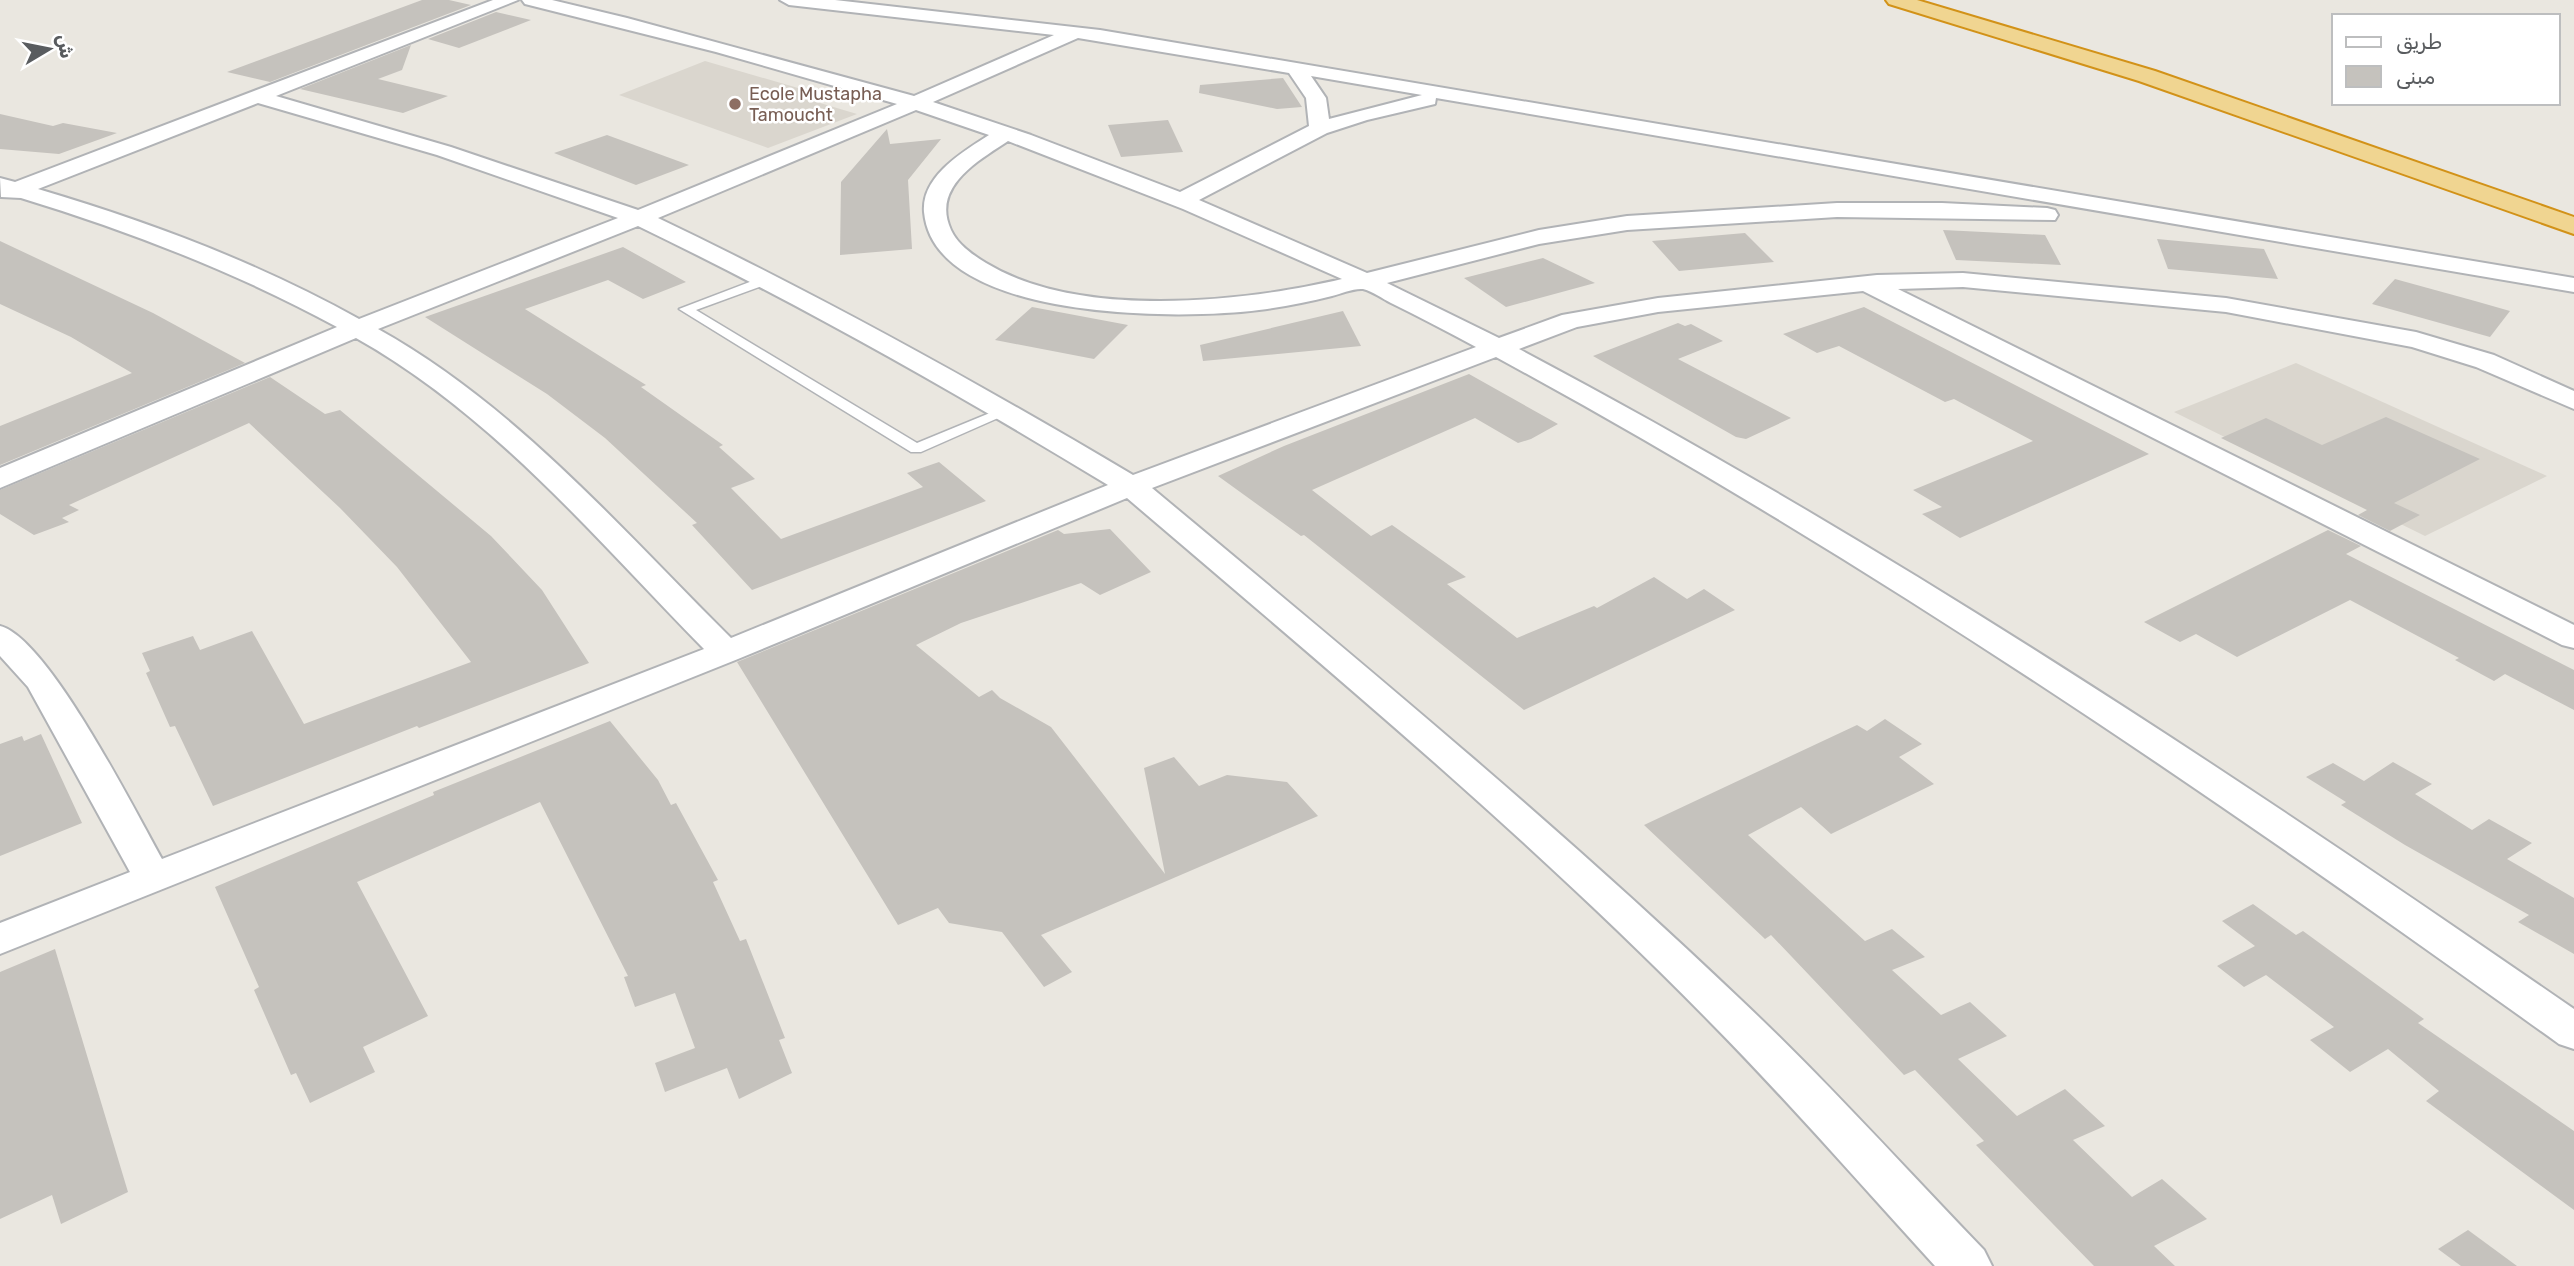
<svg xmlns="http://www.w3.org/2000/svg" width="2574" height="1266" font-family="Rubik,Cairo,sans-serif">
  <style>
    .education { fill: #dad6ce }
    .building { fill: #c5c2bd }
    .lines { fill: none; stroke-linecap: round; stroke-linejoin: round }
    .lane-casing { stroke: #b1b3b6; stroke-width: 3 }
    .street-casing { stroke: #b1b3b6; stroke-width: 4 }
    .highway-casing { stroke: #d29218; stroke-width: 4 }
    .lane { fill: #fff; fill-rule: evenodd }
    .street { fill: #fff; fill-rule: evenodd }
    .highway { fill: #f0d591; fill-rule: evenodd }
    .education-dot { fill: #8d6e63; stroke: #fff; stroke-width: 2.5 }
    .labels { text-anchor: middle; stroke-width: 5; stroke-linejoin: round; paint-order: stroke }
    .far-education-label { font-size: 18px; fill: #785e54; stroke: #fff; text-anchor: start }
  </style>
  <rect width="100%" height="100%" fill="#eae7e0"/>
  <g class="education">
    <polygon points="705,61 822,95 810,100 857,114 768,148 619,95"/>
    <polygon points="2296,363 2547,476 2425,536 2174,412"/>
  </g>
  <g class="building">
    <polygon points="422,0 449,0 471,5 270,82 227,72"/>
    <polygon points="496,12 531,20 459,48 428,39"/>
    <polygon points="411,45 402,70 378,79 448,96 403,113 300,89"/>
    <polygon points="1283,78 1302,107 1277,109 1199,93 1200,85"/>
    <polygon points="0,114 53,126 63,123 117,133 59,154 0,149"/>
    <polygon points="1168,120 1183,152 1121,157 1108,125"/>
    <polygon points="887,129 890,144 941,139 908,180 912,249 840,255 841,182"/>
    <polygon points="607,135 689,165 636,185 554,153"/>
    <polygon points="1943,230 2045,235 2061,265 1956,260"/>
    <polygon points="1745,233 1774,262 1679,271 1652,241"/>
    <polygon points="2157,239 2264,249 2278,279 2168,269"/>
    <polygon points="0,241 153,313 245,363 0,465 0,426 132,373 71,337 0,304"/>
    <polygon points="623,247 686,282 643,299 608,280 525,309 646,385 641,387 723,445 719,447 755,479 731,488 781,539 923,487 907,473 939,462 986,501 752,590 692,525 697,523 605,438 547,394 425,317"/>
    <polygon points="1543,258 1595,283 1506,307 1464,278"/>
    <polygon points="2395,279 2475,301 2510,311 2490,337 2372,304"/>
    <polygon points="1032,307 1128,325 1094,359 995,340"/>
    <polygon points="1864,307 2149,454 1960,538 1922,514 1942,507 1913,490 2033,441 1954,399 1945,402 1839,346 1817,353 1783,334"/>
    <polygon points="1343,311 1361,346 1203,361 1200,345"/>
    <polygon points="1678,323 1685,326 1691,324 1723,341 1678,359 1791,418 1746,439 1736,437 1593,356"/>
    <polygon points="1469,374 1558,424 1531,439 1518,443 1475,418 1312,490 1371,536 1392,525 1466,577 1447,584 1517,638 1594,606 1597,608 1654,577 1687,599 1704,589 1735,610 1524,710 1304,535 1301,536 1218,476 1284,446"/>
    <polygon points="270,377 325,414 340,410 491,536 542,590 589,663 419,728 417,726 213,806 175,726 170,727 146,673 150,671 142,653 193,636 200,650 252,631 304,724 471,662 397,567 340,508 249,423 69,505 79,510 62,518 69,522 34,535 0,514 0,490"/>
    <polygon points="2386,417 2480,459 2394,503 2420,515 2390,531 2358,515 2367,510 2221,438 2266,418 2322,445"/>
    <polygon points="1110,529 1151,572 1100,595 1081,583 961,623 916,645 979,697 992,690 1000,698 1051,727 1165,874 1144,768 1174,757 1199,786 1227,775 1287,782 1318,816 1041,935 1072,972 1044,987 1002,932 949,923 938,908 898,925 737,662 1058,530 1064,534"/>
    <polygon points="2328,530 2361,546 2346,554 2574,670 2574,710 2505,674 2494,681 2455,660 2459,658 2350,600 2237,657 2196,634 2180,642 2144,622"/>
    <polygon points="1885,719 1922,744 1899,757 1934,784 1831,834 1801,807 1748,835 1865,941 1892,929 1925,957 1892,970 1941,1015 1970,1002 2007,1036 1958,1059 2017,1116 2065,1089 2105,1126 2073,1140 2132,1197 2162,1179 2207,1219 2154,1246 2175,1266 2094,1266 1976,1145 1984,1141 1915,1070 1904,1075 1771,935 1765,939 1644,825 1857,725 1867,731"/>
    <polygon points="610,721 658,780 671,805 676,803 718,880 713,882 740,941 746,939 785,1038 779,1040 792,1073 739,1099 727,1068 665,1092 655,1063 695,1048 675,993 635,1007 624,977 628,976 540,802 357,882 428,1016 363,1047 375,1072 310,1103 296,1073 291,1075 254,990 259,987 215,887 434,795 433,792"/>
    <polygon points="41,734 82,823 0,856 0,744 22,736 24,741"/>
    <polygon points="2393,762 2432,784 2415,794 2472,830 2489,819 2532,843 2507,859 2574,898 2574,954 2518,922 2529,915 2405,845 2341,805 2346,802 2306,777 2333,763 2364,781"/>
    <polygon points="2253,904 2296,935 2303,931 2424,1019 2418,1023 2574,1131 2574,1210 2426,1101 2439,1091 2388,1049 2350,1072 2310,1040 2334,1027 2266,975 2244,987 2217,966 2255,946 2222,921"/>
    <polygon points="55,949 128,1192 61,1224 52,1195 0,1219 0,972"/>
    <polygon points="2468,1230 2517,1266 2461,1266 2438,1249"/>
  </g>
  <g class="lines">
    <g class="lane-casing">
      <polygon id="lane" points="768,275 774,279 773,282 696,310 917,443 1002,408 1012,408 1014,411 921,452 911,452 679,309"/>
    </g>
    <g class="street-casing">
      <path id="street" d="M493,0H518L276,96L451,147L638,210L897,104L716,52L525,4L522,0H552L627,18L914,96L1054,35L789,5L780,0H835L1100,30L2574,278V292L1436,98L1435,104L1367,120L1327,133L1199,200L1367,273L1539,230L1627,216L1837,203H1942L2047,208L2055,210L2058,215L2055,220L1837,217L1627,230L1539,244L1387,283L1499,338L1562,315L1658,298L1877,275L1963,273L2226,298L2416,332L2494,355L2574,391V409L2476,367L2412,347L2226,312L1963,287L1898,289L2574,625V648L2562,645L1863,291L1658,312L1577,327L1519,349C1886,543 2232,773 2574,1009V1049L2559,1044C2214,796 1870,560 1496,357L1152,488C1351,654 1551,819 1739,998C1824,1078 1903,1166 1984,1250L1992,1266H1935C1861,1185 1788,1101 1711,1023C1528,836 1326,668 1127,498L738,659L0,954V923L130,872L28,687L0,656V626C48,638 135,811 162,859L704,649C596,539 492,414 356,338L0,488V468L337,327C238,273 129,231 21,198L1,197L0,178L15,182ZM1078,38L1289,73L1306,98L1309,126L1180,192L1031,135L933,102ZM1311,76L1422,95L1329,119L1326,98ZM258,103L437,155L618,218L359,319C259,263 147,221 38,189ZM916,110L989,135C964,151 921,176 924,212C934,322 1182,320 1259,310C1283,307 1308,302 1332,296C1340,294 1354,288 1363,289C1372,291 1383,299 1391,303C1420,317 1448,332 1476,347L1133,475C978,383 821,296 658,218ZM1008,141L1183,209L1342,279C1240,303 1078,319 986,263C973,255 958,245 951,230C931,187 978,161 1008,141ZM638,226C800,304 955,392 1108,485L731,638C621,529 515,405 378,329Z"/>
    </g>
    <g class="highway-casing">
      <polygon id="highway" points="1886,0 1917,0 2155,71 2574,217 2574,234 2139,81 1889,4"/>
    </g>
    <use href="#lane" class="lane"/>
    <use href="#street" class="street"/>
    <use href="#highway" class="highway"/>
  </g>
  <circle class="education-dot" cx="735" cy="104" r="7"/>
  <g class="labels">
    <g class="far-education-label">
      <text x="749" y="100">Ecole Mustapha<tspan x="749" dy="21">Tamoucht</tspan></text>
    </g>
  </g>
  <rect x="2332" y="14" width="228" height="91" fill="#ffffff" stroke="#bdbebf" stroke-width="2"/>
  <rect x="2346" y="37" width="35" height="10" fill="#ffffff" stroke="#bdbebf" stroke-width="2"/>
  <text x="2396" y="49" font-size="21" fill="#595c5f">طريق</text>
  <rect x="2346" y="66" width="35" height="21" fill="#c5c2bd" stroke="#bdbebf" stroke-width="2"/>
  <text x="2396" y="84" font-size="21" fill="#595c5f">مبنى</text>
  <g transform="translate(49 49) rotate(80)" stroke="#ffffff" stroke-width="5" paint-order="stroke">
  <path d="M0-5L12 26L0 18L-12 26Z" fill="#595c5f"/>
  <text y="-10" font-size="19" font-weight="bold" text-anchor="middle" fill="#595c5f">ش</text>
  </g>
</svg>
